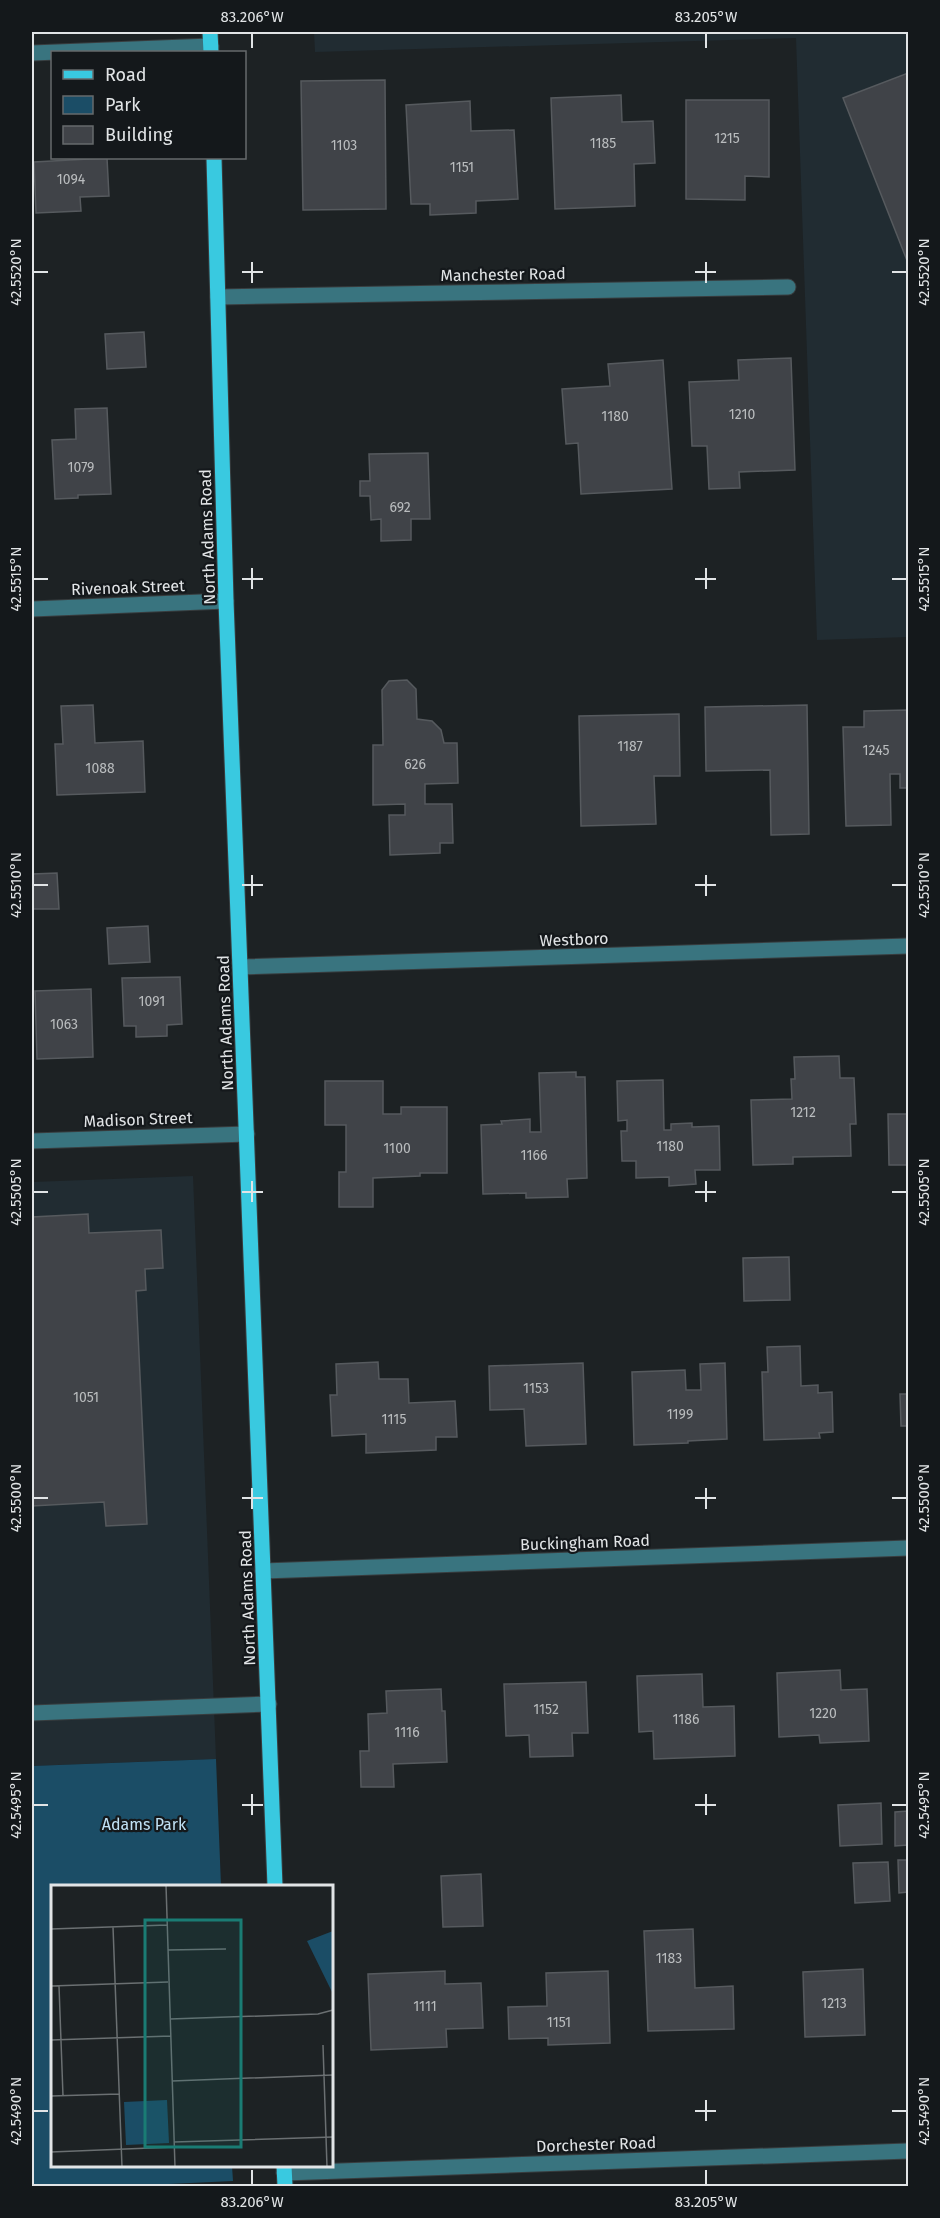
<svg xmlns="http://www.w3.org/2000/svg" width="940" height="2218" font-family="'Fira Sans',sans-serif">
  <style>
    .built { fill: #212c32 }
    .green { fill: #1b4d66 }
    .building { fill: #404348; stroke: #565a5e; stroke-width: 1.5 }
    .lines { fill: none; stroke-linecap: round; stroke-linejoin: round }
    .minor-casing { stroke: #383d3f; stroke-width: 17 }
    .major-casing { stroke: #383d3f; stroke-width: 17 }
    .minor { stroke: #39747f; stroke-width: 15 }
    .major { stroke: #39c9e0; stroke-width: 15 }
    .ticks { fill: none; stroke: #e1e4e6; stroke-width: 2 }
    .labels { text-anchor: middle; stroke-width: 4.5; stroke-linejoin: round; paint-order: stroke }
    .number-label { font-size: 14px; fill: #b9bcbe }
    .street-label { font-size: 16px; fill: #e1e4e6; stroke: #14181b }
    .park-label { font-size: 16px; fill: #c0e1f5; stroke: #14181b }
    .inset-road { fill: none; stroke: #6b7072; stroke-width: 1.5 }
    .view { fill: #1a7c74; fill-opacity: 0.15; stroke: #1a7c74; stroke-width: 3 }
    .inset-edge { fill: none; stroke: #e1e4e6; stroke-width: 3 }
    .neatline { fill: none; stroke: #e1e4e6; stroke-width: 2 }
    .ticks-label { font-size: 15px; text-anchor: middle; fill: #e1e4e6 }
  </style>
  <rect width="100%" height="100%" fill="#1d2224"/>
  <g class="built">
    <polygon points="314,32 908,32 908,637 817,640 796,38 315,52"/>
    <polygon points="193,1176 216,1759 32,1766 32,1182"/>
  </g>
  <polygon class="green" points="216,1759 221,1886 52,1886 52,2166 232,2166 233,2181 126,2186 32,2186 32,1766"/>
  <g class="building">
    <polygon points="908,73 908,263 843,98"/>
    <polygon points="385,80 386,209 303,210 301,81"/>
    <polygon points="621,95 622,122 653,121 655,163 634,164 635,206 555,209 551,98"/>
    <polygon points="686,100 769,100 769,177 745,176 745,200 686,199"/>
    <polygon points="470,101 471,131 514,130 518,199 476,201 476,213 430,215 430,204 411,204 406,105"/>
    <polygon points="107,158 109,196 80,197 81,211 36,213 34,162"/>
    <polygon points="144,332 146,367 107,369 105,334"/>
    <polygon points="791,358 795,470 739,472 740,488 709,489 707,446 692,446 689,382 739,380 738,360"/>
    <polygon points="663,360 672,489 581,494 578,443 566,444 562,389 610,386 608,364"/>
    <polygon points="107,408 111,494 78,495 78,498 55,499 52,440 76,439 75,409"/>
    <polygon points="428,453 430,519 411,519 411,540 381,541 381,519 371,520 370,496 360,496 360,481 370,481 369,454"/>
    <polygon points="407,680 416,689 417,719 432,721 441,730 444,743 457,743 458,783 425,784 425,804 452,804 453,843 440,843 440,853 390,855 389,815 405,815 405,804 373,805 373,745 383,745 382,690 389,681"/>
    <polygon points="93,705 95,743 143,741 145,792 57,795 55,744 63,744 61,706"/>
    <polygon points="807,705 809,834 771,835 770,770 706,771 705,707"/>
    <polygon points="908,710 908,788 900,788 900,774 890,774 891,825 846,826 843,727 864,727 864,711"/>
    <polygon points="679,714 680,776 654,776 656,824 581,826 579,716"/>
    <polygon points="57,873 59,909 32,909 32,874"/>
    <polygon points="148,926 150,962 109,964 107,928"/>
    <polygon points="180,977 182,1024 167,1025 167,1036 136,1037 136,1026 124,1026 122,978"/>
    <polygon points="91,989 93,1057 37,1059 35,991"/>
    <polygon points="839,1056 840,1078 854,1078 856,1124 850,1124 851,1156 793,1157 793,1164 753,1165 751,1100 792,1099 791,1079 795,1079 794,1057"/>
    <polygon points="576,1072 576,1077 585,1077 587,1178 567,1179 568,1197 526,1198 526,1193 483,1194 481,1125 502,1124 501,1121 530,1119 530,1132 541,1132 539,1073"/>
    <polygon points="663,1080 664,1130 671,1130 671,1124 692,1123 692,1127 719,1126 720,1170 695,1170 696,1184 669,1186 669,1177 636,1178 636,1161 622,1161 621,1131 627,1131 627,1120 618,1121 617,1081"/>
    <polygon points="325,1081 383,1081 383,1114 401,1114 401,1107 447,1107 447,1173 420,1173 420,1176 373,1178 373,1207 339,1207 339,1172 346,1172 346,1125 325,1125"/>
    <polygon points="888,1114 908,1114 908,1165 889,1165"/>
    <polygon points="88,1214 89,1233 161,1230 163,1268 145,1269 146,1290 136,1291 147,1524 106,1526 104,1502 32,1506 32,1217"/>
    <polygon points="789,1257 790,1300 744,1301 743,1258"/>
    <polygon points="800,1346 801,1386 818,1385 818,1393 832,1392 833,1432 819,1433 820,1438 764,1440 762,1372 768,1372 767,1347"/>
    <polygon points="378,1362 379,1379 408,1379 409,1403 455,1401 457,1437 436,1437 436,1450 366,1453 366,1434 332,1436 330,1395 337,1395 336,1364"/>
    <polygon points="583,1363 586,1444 526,1446 524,1409 490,1410 489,1366"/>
    <polygon points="725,1363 727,1439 688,1441 688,1443 634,1445 632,1372 685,1370 686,1390 701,1390 700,1364"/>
    <polygon points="900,1394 908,1394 908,1426 901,1426"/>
    <polygon points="840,1670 841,1690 867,1689 869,1741 820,1743 819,1735 779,1737 777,1673"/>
    <polygon points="702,1674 703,1707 734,1706 735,1756 654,1759 653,1731 639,1732 637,1676"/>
    <polygon points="586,1682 588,1733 572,1733 573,1756 530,1757 529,1735 506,1736 504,1684"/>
    <polygon points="441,1689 442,1711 445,1711 447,1762 393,1764 394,1787 361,1787 360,1751 369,1751 368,1714 387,1713 386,1691"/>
    <polygon points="881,1803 882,1844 840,1846 838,1805"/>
    <polygon points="908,1811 908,1845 895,1846 895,1812"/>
    <polygon points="898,1860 908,1860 908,1892 899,1893"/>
    <polygon points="888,1862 890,1901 855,1903 853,1863"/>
    <polygon points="481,1874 483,1926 443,1927 441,1876"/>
    <polygon points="693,1929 695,1988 733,1986 734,2029 648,2031 644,1931"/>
    <polygon points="863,1969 865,2035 805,2037 803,1972"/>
    <polygon points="445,1971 445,1984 481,1983 483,2028 446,2029 447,2047 371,2050 368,1974"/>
    <polygon points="608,1971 610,2043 548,2045 548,2038 509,2039 508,2007 547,2006 546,1973"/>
  </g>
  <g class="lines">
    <g class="minor-casing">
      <g id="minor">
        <polyline points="32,53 211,46"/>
        <polyline points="218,297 788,287"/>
        <polyline points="32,609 226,601"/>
        <polyline points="241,967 908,946"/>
        <polyline points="32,1141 247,1134"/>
        <polyline points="263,1571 908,1548"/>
        <polyline points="32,1713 269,1704"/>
        <polyline points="284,2173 908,2151"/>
      </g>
    </g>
    <g class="major-casing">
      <g id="major">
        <polyline points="210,32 211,52"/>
        <polyline points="214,158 226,601 275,1886"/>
        <polyline points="284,2166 285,2186"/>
      </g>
    </g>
    <use href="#minor" class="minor"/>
    <use href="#major" class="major"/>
  </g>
  <path class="ticks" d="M252,33V48M706,33V48M252,262V283M706,262V283M33,272H48M242,272H263M695,272H716M892,272H907M252,568V589M706,568V589M33,579H48M242,579H263M695,579H716M892,579H907M252,875V896M706,875V896M33,885H48M242,885H263M695,885H716M892,885H907M252,1181V1202M706,1181V1202M33,1192H48M242,1192H263M695,1192H716M892,1192H907M252,1488V1509M706,1488V1509M33,1498H48M242,1498H263M695,1498H716M892,1498H907M252,1794V1815M706,1794V1815M33,1805H48M242,1805H263M695,1805H716M892,1805H907M706,2100V2121M33,2111H48M695,2111H716M892,2111H907M252,2170V2185M706,2170V2185"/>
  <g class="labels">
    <g class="number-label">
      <text x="727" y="143">1215</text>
      <text x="603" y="148">1185</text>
      <text x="344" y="150">1103</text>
      <text x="462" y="172">1151</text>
      <text x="71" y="184">1094</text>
      <text x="742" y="419">1210</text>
      <text x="615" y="421">1180</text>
      <text x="81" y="472">1079</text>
      <text x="400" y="512">692</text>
      <text x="630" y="751">1187</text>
      <text x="876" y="755">1245</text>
      <text x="415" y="769">626</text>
      <text x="100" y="773">1088</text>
      <text x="152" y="1006">1091</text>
      <text x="64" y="1029">1063</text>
      <text x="803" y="1117">1212</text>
      <text x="670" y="1151">1180</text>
      <text x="397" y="1153">1100</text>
      <text x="534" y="1160">1166</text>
      <text x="536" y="1393">1153</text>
      <text x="86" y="1402">1051</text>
      <text x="680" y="1419">1199</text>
      <text x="394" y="1424">1115</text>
      <text x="546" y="1714">1152</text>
      <text x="823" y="1718">1220</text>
      <text x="686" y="1724">1186</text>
      <text x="407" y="1737">1116</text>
      <text x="669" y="1963">1183</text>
      <text x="834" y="2008">1213</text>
      <text x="425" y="2011">1111</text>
      <text x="559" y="2027">1151</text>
    </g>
    <g class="street-label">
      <text transform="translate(503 274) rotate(-1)" y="6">Manchester Road</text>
      <text transform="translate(207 537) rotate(-92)" y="6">North Adams Road</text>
      <text transform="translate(128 587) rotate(-2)" y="6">Rivenoak Street</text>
      <text transform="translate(574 939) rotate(-2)" y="6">Westboro</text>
      <text transform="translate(225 1023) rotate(-92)" y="6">North Adams Road</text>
      <text transform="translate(138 1119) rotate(-2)" y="6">Madison Street</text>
      <text transform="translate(585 1542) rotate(-2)" y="6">Buckingham Road</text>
      <text transform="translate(247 1598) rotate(-92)" y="6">North Adams Road</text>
      <text transform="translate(596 2144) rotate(-2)" y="6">Dorchester Road</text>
    </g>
    <g class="park-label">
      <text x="144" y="1830">Adams Park</text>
    </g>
  </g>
  <g transform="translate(51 1885)">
    <rect width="282" height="282" fill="#1d2224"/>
    <path d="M282,46V106L281,107L256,56ZM116,215L118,258L75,260L73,217Z" fill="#1b4d66"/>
    <path class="inset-road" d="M115,0L124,282M62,42L71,282M0,44L116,40M117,65L175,64M0,101L117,97M8,101L12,211M119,134L267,129L282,125M0,155L120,151M272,160L276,282M121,196L282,190M0,211L68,209M123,257L282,252M0,267L124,262"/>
    <path class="view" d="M94,35H190V262H94Z"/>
    <rect width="282" height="282" class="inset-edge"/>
  </g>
  <rect width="940" height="2218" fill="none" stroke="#14181b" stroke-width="66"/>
  <rect x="51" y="51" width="195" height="108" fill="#14181b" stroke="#666a6c" stroke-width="1.5"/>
  <rect x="63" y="70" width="30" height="9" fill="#39c9e0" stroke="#666a6c" stroke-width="1.5"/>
  <text x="105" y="81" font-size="18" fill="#e1e4e6">Road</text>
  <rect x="63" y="96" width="30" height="18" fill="#1b4d66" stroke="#666a6c" stroke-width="1.5"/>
  <text x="105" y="111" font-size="18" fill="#e1e4e6">Park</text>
  <rect x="63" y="126" width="30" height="18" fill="#404348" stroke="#666a6c" stroke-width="1.5"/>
  <text x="105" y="141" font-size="18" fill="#e1e4e6">Building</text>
  <rect x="33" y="33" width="874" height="2152" class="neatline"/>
  <g class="ticks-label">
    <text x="252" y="22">83.206°W</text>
    <text x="706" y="22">83.205°W</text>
    <text transform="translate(16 272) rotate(-90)" y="5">42.5520°N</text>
    <text transform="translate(924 272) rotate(-90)" y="5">42.5520°N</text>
    <text transform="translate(16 579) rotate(-90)" y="5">42.5515°N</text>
    <text transform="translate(924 579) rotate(-90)" y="5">42.5515°N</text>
    <text transform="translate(16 885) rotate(-90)" y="5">42.5510°N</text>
    <text transform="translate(924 885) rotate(-90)" y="5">42.5510°N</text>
    <text transform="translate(16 1192) rotate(-90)" y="5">42.5505°N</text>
    <text transform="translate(924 1192) rotate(-90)" y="5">42.5505°N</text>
    <text transform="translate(16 1498) rotate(-90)" y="5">42.5500°N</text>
    <text transform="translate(924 1498) rotate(-90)" y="5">42.5500°N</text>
    <text transform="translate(16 1805) rotate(-90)" y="5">42.5495°N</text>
    <text transform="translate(924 1805) rotate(-90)" y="5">42.5495°N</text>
    <text transform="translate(16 2111) rotate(-90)" y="5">42.5490°N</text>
    <text transform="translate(924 2111) rotate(-90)" y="5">42.5490°N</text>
    <text x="252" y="2207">83.206°W</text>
    <text x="706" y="2207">83.205°W</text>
  </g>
</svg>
